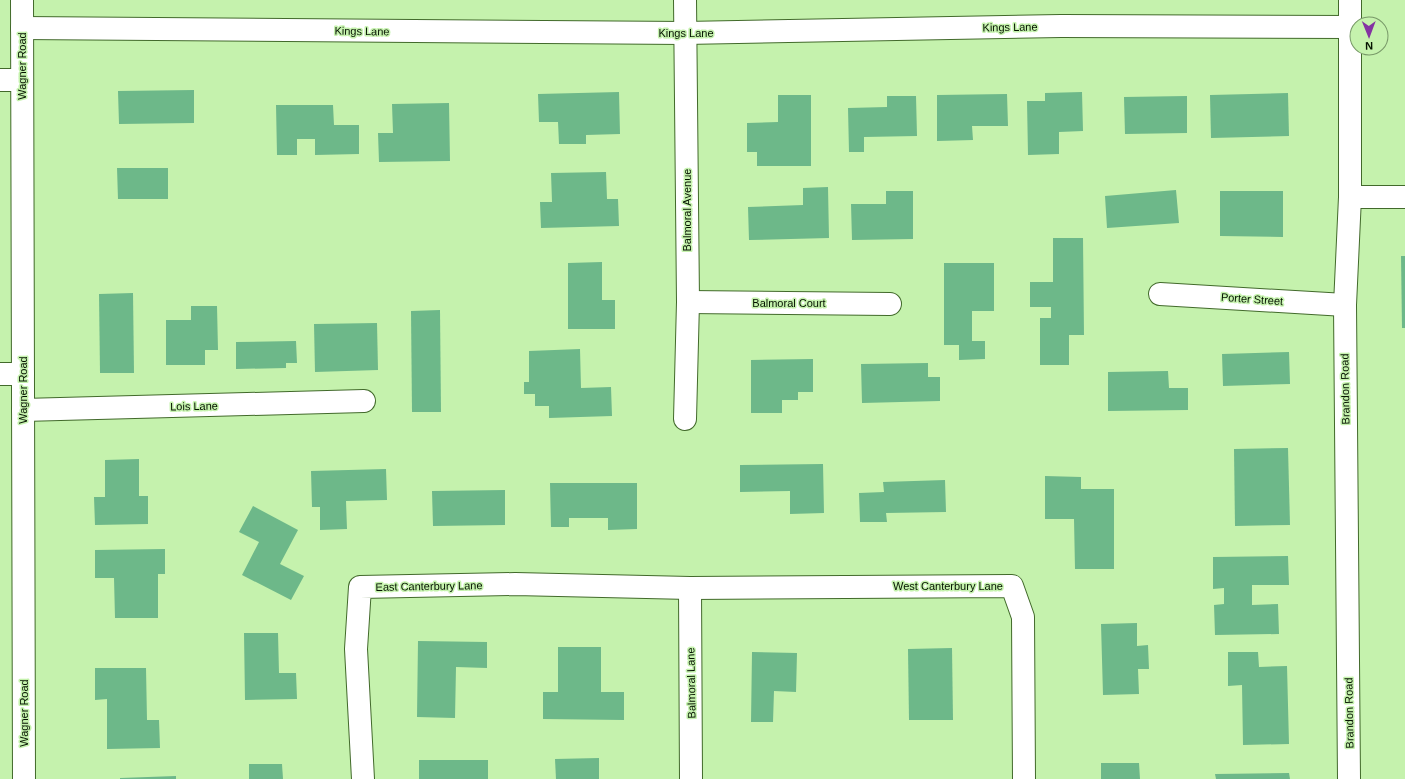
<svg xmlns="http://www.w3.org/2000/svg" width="1405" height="779" font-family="Helvetica,sans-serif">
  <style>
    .building { fill: #6db889 }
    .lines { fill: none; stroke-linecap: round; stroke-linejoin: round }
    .minor-casing { stroke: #426a2b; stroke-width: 24 }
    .tertiary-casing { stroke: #426a2b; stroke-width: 24 }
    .minor { stroke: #fff; stroke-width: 22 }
    .tertiary { stroke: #fff; stroke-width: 22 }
    .labels { text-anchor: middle; stroke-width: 3; stroke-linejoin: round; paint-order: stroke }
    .street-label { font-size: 11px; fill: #051300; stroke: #c5f2ad }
  </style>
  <rect width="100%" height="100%" fill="#c5f2ad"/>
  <g class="building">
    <polygon points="194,90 194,123 119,124 118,91"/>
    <polygon points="619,92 620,134 586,135 586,144 559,144 558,122 539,122 538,94"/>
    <polygon points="1082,92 1083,131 1059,132 1059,154 1028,155 1027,101 1045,101 1045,93"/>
    <polygon points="1288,93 1289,136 1211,138 1210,95"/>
    <polygon points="1007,94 1008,126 972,126 973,140 937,141 937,95"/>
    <polygon points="778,95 811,95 811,166 757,166 757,152 747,152 747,123 778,122"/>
    <polygon points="887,96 916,96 917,136 864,137 864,152 849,152 848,108 887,107"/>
    <polygon points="1187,96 1187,133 1125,134 1124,97"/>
    <polygon points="449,103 450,161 379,162 378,133 393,133 392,104"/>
    <polygon points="276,105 333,105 334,125 359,125 359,154 315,155 315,139 297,139 297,155 277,155"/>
    <polygon points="117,168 168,168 168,199 118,199"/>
    <polygon points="606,172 607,199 618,199 619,226 541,228 540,202 552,202 551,173"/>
    <polygon points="828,187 829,238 749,240 748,207 803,205 803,188"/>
    <polygon points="1176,190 1179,223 1107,228 1105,196"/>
    <polygon points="886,191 913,191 913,239 852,240 851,204 886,204"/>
    <polygon points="1220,191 1283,191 1283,237 1220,236"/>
    <polygon points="1053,238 1083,238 1084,335 1069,335 1069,365 1040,365 1040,318 1051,318 1051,307 1030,307 1030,282 1053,282"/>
    <polygon points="1401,256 1405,256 1405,328 1402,328"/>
    <polygon points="602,262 602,300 615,300 615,329 568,329 568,263"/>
    <polygon points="944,263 994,263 994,311 972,311 972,341 985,341 985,359 959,360 959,345 944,345"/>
    <polygon points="133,293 134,373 100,373 99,294"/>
    <polygon points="191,306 217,306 218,350 205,350 205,365 166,365 166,320 191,320"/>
    <polygon points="440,310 441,412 412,412 411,311"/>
    <polygon points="377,323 378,370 315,372 314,324"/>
    <polygon points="296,341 297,363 286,363 286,368 236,369 236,342"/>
    <polygon points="580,349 581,388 611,387 612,416 549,418 549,406 535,406 535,394 524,394 524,382 529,382 529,351"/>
    <polygon points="1289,352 1290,384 1223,386 1222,354"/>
    <polygon points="813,359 813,392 798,392 798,400 782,400 782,413 751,413 751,360"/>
    <polygon points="928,363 928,377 940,377 940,401 862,403 861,364"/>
    <polygon points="1168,371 1169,388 1188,388 1188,410 1108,411 1108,372"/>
    <polygon points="1288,448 1290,525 1235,526 1234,449"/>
    <polygon points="139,459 139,496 148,496 148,524 95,525 94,497 105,497 105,460"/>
    <polygon points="823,464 824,513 790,514 790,491 740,492 740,465"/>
    <polygon points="386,469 387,500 346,501 347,529 320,530 320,507 312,507 311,471"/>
    <polygon points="1045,476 1081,477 1081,489 1114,489 1114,569 1075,569 1074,519 1045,519"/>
    <polygon points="945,480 946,512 886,513 887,522 860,522 859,493 884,492 883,482"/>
    <polygon points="550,483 637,483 637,529 608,530 608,518 569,518 569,527 551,527"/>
    <polygon points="505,490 505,525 433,526 432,491"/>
    <polygon points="253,506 298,530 280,564 304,576 291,600 242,575 259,542 239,532"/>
    <polygon points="165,549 165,574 158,574 158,618 115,618 114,578 95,578 95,550"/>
    <polygon points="1288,556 1289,585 1252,585 1252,605 1278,604 1279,634 1215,635 1214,605 1224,604 1224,588 1213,589 1213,557"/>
    <polygon points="1137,623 1137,646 1148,645 1149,669 1138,669 1139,694 1103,695 1101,624"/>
    <polygon points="244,633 278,633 279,673 296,673 297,699 245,700"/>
    <polygon points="418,641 487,642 487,668 456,667 455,718 417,717"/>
    <polygon points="558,647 601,647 601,692 624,692 624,720 543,719 543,692 558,692"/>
    <polygon points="952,648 953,720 909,720 908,649"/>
    <polygon points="752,652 797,653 796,692 774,691 773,722 751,722"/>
    <polygon points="1228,652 1258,652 1259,667 1287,666 1289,744 1243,745 1242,685 1228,686"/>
    <polygon points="95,668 146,668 147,720 159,720 160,748 107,749 107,699 95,700"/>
    <polygon points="599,758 599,779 556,779 555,759"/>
    <rect x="419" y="760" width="69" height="19"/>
    <polygon points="1101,763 1139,763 1140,779 1101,779"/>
    <polygon points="249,764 282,764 283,779 249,779"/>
    <polygon points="1289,773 1290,779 1216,779 1215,774"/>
    <polygon points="176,776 176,779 120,779 120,778"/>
  </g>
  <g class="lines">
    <g class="minor-casing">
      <g id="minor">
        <polyline points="685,0 688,302 685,419"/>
        <polyline points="22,28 685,33 1061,26 1350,27"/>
        <polyline points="0,80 22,80"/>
        <polyline points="1350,197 1405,197"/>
        <polyline points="1160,294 1345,305"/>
        <polyline points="688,302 890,304"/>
        <polyline points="0,374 23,374"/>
        <polyline points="23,410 364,401"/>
        <polyline points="690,588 691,779"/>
        <polyline points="363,779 356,649 360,587 515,584 690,588 1012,586 1023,617 1024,779"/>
        <polyline points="1349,779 1345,305 1350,197 1350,0"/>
      </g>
    </g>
    <g class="tertiary-casing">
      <polyline id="tertiary" points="22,0 24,779"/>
    </g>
    <use href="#minor" class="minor"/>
    <use href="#tertiary" class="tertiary"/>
  </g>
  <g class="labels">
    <g class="street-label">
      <text transform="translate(1010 27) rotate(-1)" y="4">Kings Lane</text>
      <text transform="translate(362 31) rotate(1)" y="4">Kings Lane</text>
      <text x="686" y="37">Kings Lane</text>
      <text transform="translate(22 66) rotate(-90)" y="4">Wagner Road</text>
      <text transform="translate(687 210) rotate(-90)" y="4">Balmoral Avenue</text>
      <text transform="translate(1252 299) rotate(4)" y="4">Porter Street</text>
      <text x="789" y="307">Balmoral Court</text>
      <text transform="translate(1345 389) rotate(-91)" y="4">Brandon Road</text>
      <text transform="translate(23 390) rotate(-90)" y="4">Wagner Road</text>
      <text transform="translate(194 406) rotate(-1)" y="4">Lois Lane</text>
      <text transform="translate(429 586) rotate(-1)" y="4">East Canterbury Lane</text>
      <text x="948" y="590">West Canterbury Lane</text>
      <text transform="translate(691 683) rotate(-91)" y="4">Balmoral Lane</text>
      <text transform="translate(24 713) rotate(-90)" y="4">Wagner Road</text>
      <text transform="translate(1349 713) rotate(-91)" y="4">Brandon Road</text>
    </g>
  </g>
  <g transform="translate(1369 36) rotate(179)"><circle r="19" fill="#c5f2ad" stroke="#789968"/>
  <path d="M0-3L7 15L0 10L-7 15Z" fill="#8433a2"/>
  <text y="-6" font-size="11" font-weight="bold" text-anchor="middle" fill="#051300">N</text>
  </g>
</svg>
